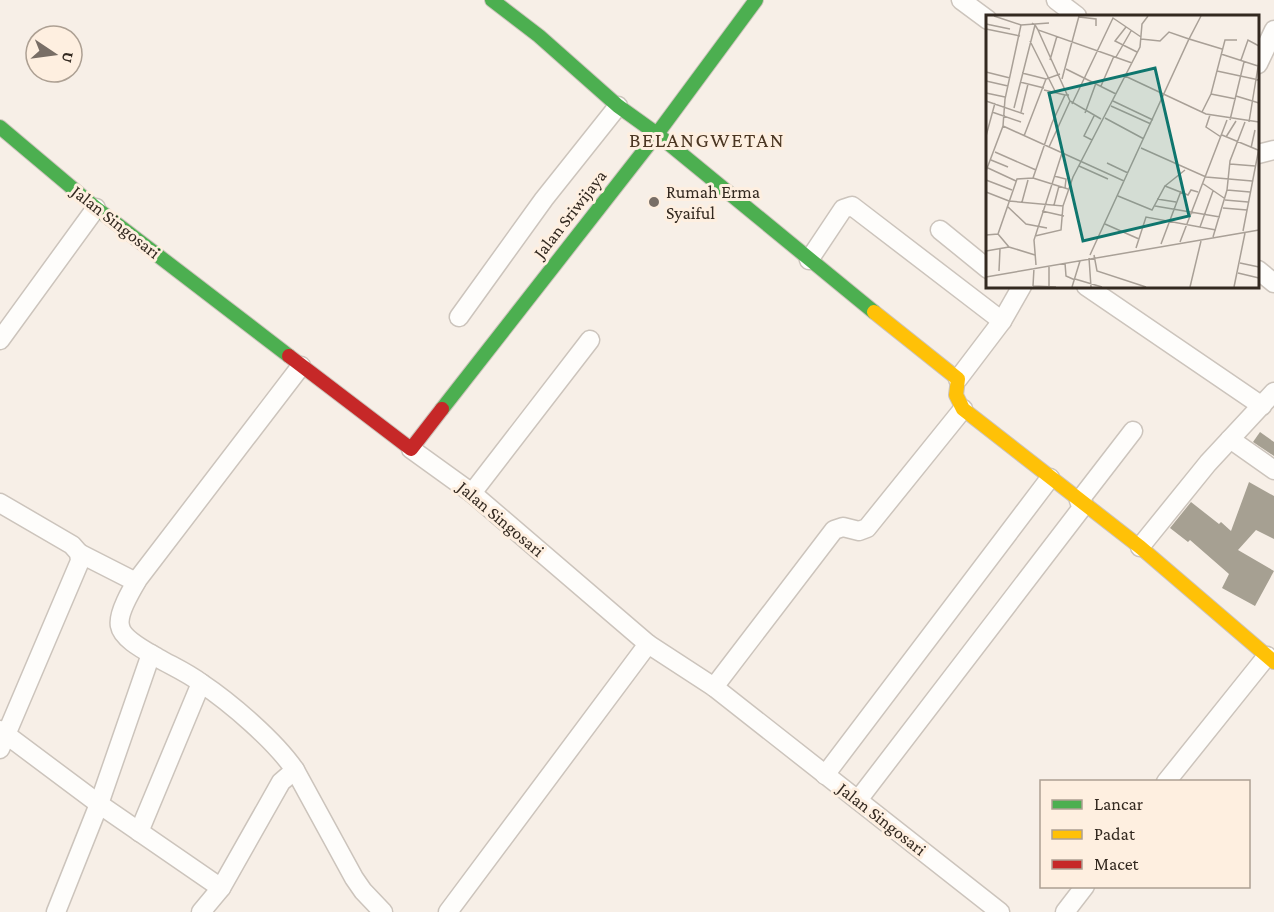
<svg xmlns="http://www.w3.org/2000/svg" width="1274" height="912" font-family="'Crimson Pro',serif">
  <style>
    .building { fill: #a6a092 }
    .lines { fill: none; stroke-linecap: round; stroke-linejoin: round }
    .street-casing { stroke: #ccc4bc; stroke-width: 21 }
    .fast-casing { stroke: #ccc4bc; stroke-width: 16 }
    .slow-casing { stroke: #ccc4bc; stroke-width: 16 }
    .jam-casing { stroke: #ccc4bc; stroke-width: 16 }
    .street { stroke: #fefdfb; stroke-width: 18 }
    .fast { stroke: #4caf50; stroke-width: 14 }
    .slow { stroke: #ffc107; stroke-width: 14 }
    .jam { stroke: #c62828; stroke-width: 14 }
    .poi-dot { fill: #786e66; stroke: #feefe0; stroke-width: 2 }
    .labels { text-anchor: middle; stroke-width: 6; stroke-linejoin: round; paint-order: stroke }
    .poi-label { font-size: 18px; fill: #332920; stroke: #feefe0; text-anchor: start }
    .street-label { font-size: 18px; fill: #332920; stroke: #feefe0 }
    .quarter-label { font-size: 21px; letter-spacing: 1.5px; fill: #4b3622; stroke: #feefe0 }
    .inset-road { fill: none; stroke: #a9a097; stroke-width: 1.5 }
    .view { fill: #0f766e; fill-opacity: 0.15; stroke: #0f766e; stroke-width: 3 }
    .inset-edge { fill: none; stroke: #332920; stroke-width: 3 }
  </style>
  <rect width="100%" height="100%" fill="#f7efe7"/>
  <g class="building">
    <polygon points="1260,432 1274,442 1274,456 1253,442"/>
    <polygon points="1249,482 1274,496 1274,539 1256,530 1238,550 1274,571 1255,606 1222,588 1229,574 1190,540 1188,542 1170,528 1191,502 1219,524 1221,522 1231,531"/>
  </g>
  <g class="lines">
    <g class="street-casing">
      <g id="street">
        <polyline points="961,0 988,20"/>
        <polyline points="1056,0 1077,16"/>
        <polyline points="1258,64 1274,30"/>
        <polyline points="1258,154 1274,150"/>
        <polyline points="940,230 988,269"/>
        <polyline points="809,260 843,209 852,206 1002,321"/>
        <polyline points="1258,270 1274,283"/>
        <polyline points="1086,286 1262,406"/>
        <polyline points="459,317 544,199 618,106"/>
        <polyline points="0,340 96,208"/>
        <polyline points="958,379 1002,321 1022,286"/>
        <polyline points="1230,439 1274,470"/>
        <polyline points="411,449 472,493 648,644 714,687 1000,912"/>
        <polyline points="472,493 590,340"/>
        <polyline points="1079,501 1133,431"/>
        <polyline points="0,503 72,545 79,553 80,561 0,749"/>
        <polyline points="1140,547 1208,463 1274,392"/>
        <polyline points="79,553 136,582"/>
        <polyline points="714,687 834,530 843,527 859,531 867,528 963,409"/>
        <polyline points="0,730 99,804 221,888"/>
        <polyline points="295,770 354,878 363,891 383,912"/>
        <polyline points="825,775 1050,478"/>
        <polyline points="1166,782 1267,656"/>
        <polyline points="858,800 1084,505"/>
        <polyline points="139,832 201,683"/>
        <polyline points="56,912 99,804 151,654"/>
        <path d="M201,912L221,888L281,782L295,770C275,741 231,703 201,683C188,673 172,666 158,658C146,651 122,639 120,626C117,614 132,589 138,579L301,366"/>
        <polyline points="448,912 648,644"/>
        <polyline points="1065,912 1085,886"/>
      </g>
    </g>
    <g class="fast-casing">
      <g id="fast">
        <polyline points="492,0 539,36 618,106 657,134 874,312"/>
        <polyline points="0,127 96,208 289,356"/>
        <polyline points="442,409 657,134 756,0"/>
      </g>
    </g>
    <g class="slow-casing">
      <polyline id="slow" points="874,312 958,379 956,395 963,409 1140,547 1274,662"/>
    </g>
    <g class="jam-casing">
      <polyline id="jam" points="289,356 411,449 442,409"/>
    </g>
    <use href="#street" class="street"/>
    <use href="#fast" class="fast"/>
    <use href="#slow" class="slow"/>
    <use href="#jam" class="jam"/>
  </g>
  <circle class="poi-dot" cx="654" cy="202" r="6"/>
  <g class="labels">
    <g class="poi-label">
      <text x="666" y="198">Rumah Erma<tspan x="666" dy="21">Syaiful</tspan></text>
    </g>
    <g class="street-label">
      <text transform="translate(570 214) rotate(-52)" y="6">Jalan Sriwijaya</text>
      <text transform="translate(116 222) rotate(38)" y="6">Jalan Singosari</text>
      <text transform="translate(501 519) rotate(40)" y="6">Jalan Singosari</text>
      <text transform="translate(882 819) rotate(38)" y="6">Jalan Singosari</text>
    </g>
    <g class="quarter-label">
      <text x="707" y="147">BELANGWETAN</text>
    </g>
  </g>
  <g transform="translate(986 15)">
    <rect width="273" height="273" fill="#f7efe7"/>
    <path class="inset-road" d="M8,1L35,10L63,8M93,2L110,4V11M0,9L24,14M49,10L52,15L146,48M140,12L129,26L151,37M0,14L34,21M52,15L84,86L115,104M155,24L174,26L183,17L203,24L215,1M44,26L70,78M235,39L272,51M130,42L145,16M64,45L71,21M255,45L262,25L273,31M80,54L130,79M231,56L273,65M0,57L24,63M36,58L60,64M139,61L220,99L273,107M76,64L93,1M0,66L22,71M34,67L58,73M115,71L128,41M58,75L79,80M0,78L19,82M225,79L250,84M250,81L273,88M0,86L38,99M127,86L167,105M86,89L127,3L155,22M125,91L165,109M28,93L49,10L46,8M6,97L35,107M35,97L42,69M216,97L225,79L239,25H251M99,98L110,68M224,100L220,112L235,122M119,103L158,124M244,105L258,47M263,107L273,46M17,111L138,166M236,120L272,135M0,121L9,88M38,121L60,64L74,59M240,122L250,106M106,125L98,121L108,101M63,132L84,86M155,133L220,162L266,166M265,133L269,115M9,137L50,155M5,145L22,152M121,148L142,158M244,149L269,151M93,151L122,164M2,153L30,166M0,156L17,111L19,84L35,10M68,161L80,164L79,173M47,163L82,174M0,165L26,175M216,168L238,183M179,171L199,155M241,175L264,177M0,177L23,186M132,181L166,195L179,171L202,180L205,175L212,177M171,184L190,187M239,185L262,187M23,186L77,191L87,162L154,32L156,9L162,1M36,187L42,165M68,190L73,171M21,191L40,209L61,213M169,191L234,202M237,193L261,195M56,196L78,201M119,209L153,224M214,212L227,176M257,216L273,133M12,219L23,232L49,240M0,220L12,219L31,164L47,163L66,108L79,80H83M49,221L75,215L77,191M227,222L241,175L244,146L259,107M194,227L241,105M175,229L195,176M150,233L160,202L230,215M0,236L23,232M104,240L203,24L236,34M108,240L111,256L160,272M103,243L105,272M79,248L80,261L89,265M254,248L273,252M50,250L48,225L76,138M63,251V272M13,256L14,234M252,258L273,263M0,262L273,215M89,264L116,272M47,271L70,272M47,271L48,253M86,272L94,246M204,272L215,226M248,272L259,218"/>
    <path class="view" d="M169,53L203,201L97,226L63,78Z"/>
    <rect width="273" height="273" class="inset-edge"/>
  </g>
  <rect x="1040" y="780" width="210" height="108" fill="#feefe0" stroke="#ada093" stroke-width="1.5"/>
  <rect x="1052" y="800" width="30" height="9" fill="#4caf50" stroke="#ada093" stroke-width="1.5"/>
  <text x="1094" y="810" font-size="18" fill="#332920">Lancar</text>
  <rect x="1052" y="830" width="30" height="9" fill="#ffc107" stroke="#ada093" stroke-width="1.5"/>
  <text x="1094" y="840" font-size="18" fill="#332920">Padat</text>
  <rect x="1052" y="860" width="30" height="9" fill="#c62828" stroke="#ada093" stroke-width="1.5"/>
  <text x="1094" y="870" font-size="18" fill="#332920">Macet</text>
  <g transform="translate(54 54) rotate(103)"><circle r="28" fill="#feefe0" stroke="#ada093" stroke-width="1.5"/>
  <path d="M0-4.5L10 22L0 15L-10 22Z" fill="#786e66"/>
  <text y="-9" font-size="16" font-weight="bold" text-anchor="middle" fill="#332920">U</text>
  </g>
</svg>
